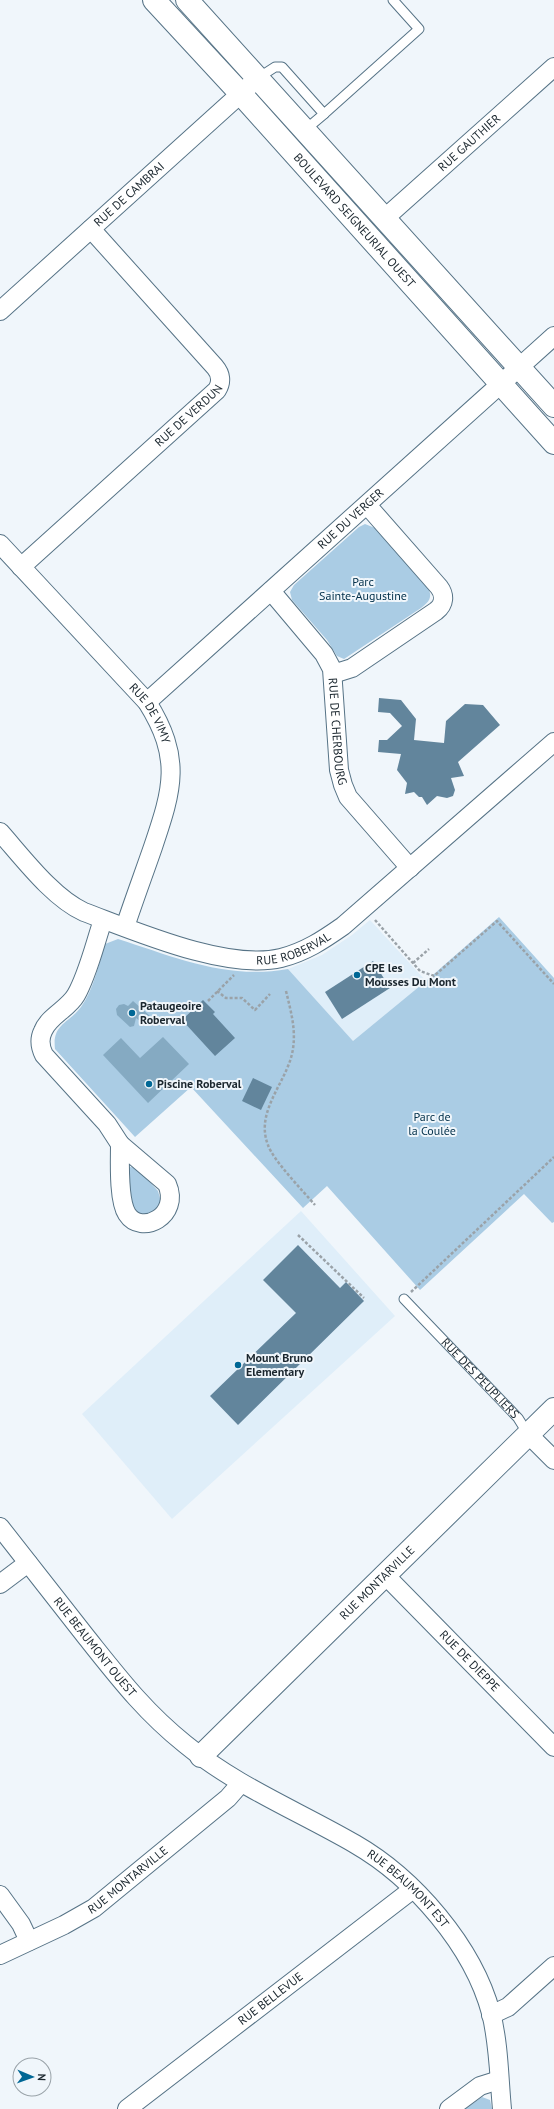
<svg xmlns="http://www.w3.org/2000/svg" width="554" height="2109" font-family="'PT Sans',sans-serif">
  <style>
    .built { fill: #dfeef9 }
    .green { fill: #aacce4 }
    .water { fill: #85aac2 }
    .building { fill: #62859c }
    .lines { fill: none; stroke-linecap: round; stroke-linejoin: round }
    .lane-casing { stroke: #567386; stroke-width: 11 }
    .street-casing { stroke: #567386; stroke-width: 20 }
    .secondary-casing { stroke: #567386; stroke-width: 24 }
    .path { stroke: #9aa2a8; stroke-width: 2.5; stroke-dasharray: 3 2; stroke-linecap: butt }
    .lane { stroke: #fff; stroke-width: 9 }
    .street { stroke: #fff; stroke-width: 18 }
    .secondary { stroke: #fff; stroke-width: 22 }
    .poi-dot { fill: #006795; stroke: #f0f6fb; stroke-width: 1.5 }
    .labels { text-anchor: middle; stroke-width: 4; stroke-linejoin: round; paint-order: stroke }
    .street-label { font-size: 12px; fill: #1a262e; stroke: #f0f6fb }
    .park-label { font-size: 12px; fill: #002f49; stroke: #f0f6fb }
    .poi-label { font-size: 12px; font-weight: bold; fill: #1a262e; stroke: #f0f6fb; text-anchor: start }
  </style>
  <rect width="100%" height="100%" fill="#f0f6fb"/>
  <g class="built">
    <polygon points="370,920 426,981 353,1041 288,969 322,955 352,935"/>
    <polygon points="301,1211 395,1316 172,1519 82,1414"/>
  </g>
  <g class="green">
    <path d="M365,524L375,528L428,588C433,597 429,602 421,608L344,659L337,656L327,640L292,600L290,592L294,585L359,527Z"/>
    <path d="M499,917L554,978V1222L552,1223L524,1194L420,1290L327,1186L303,1208L191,1087L135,1137L55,1049C52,1024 68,1024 81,1007C94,989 98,965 105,944L118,939C175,957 226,980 288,969L353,1041L426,981Z"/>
    <path d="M130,1167L137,1168L158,1191L161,1202L156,1211C150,1213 144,1216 138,1212C130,1208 124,1173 130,1167Z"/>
    <polygon points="482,2097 490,2100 492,2109 465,2109"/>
  </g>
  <g class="water">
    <path d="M133,1001L150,1016C150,1020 148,1023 144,1024L136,1018L134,1026L130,1027L117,1015L116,1009L119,1005L124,1004L128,1006Z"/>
    <polygon points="163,1037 189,1064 148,1103 103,1055 121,1038 140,1058"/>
  </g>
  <g class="building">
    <polygon points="379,698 401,700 416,719 414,740 444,743 446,721 465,704 483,705 500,725 458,762 464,776 451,778 455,790 453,796 447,798 437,796 427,805 422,797 419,797 414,792 405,794 407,783 397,770 401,754 378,752 379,740 387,740 402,726 390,713 378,712"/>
    <polygon points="373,961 390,988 342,1019 325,992"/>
    <polygon points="203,1000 215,1012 213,1014 235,1038 215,1056 182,1020"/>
    <polygon points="253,1078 272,1087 261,1110 242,1101"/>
    <polygon points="298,1245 340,1288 346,1282 364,1301 238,1425 210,1396 296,1313 263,1280"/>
  </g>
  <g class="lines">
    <g class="lane-casing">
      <g id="lane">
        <polyline points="258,78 275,67 282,67 324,114 419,29 393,0"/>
        <polyline points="305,130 324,114"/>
        <path id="s1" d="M404,1299L518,1418L528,1434"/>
      </g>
    </g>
    <g class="street-casing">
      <g id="street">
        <path id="s2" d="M385,218L554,67"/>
        <path id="s3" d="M0,311L258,78"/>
        <path id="s4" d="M0,544L147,702C182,758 173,788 153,847C144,873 134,900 125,927"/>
        <path id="s5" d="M21,567L217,390C222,382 221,374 215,367L91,229"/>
        <path id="s6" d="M271,591L324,654L332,669L339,770L343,785L348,797L410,868"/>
        <path d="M333,674L352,668L436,611C445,604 445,595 439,587L367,505"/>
        <path id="s7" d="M147,702L554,336"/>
        <path id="s8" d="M0,832C23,858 53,898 84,912C135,931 227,971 281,958C305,952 323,940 343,926L554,742"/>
        <path d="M103,920C95,943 88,974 76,995C68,1009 49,1016 43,1031C39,1039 40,1047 44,1055L107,1124L120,1144"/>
        <path d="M120,1144L167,1184C181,1216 141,1236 127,1214C118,1200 120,1160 120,1144Z"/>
        <polyline points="528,1434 554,1460"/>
        <path id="s9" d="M0,1527C29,1564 58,1601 87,1638C119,1678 144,1711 185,1744C236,1786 298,1811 355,1844C414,1878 473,1946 491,2013C499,2044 499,2078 502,2109"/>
        <path id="s10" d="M384,1574L554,1747"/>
        <polyline points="0,1584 28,1563"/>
        <polyline points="0,1895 21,1924 29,1941"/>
        <path id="s11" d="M0,1955L64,1925L94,1908L228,1798L241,1783"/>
        <polyline points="491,2015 508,2007 554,1966"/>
        <path id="s12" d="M127,2109L413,1889"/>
        <polyline points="449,2109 480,2086 499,2080"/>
      </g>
    </g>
    <g class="secondary-casing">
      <g id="secondary">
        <path id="s13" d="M154,0L241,94L554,443"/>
        <polyline points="187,0 554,406"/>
        <path id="s14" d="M201,1756L554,1409"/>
      </g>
    </g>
    <g class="path">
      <polyline points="375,920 420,971 434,976 497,921 554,984"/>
      <polyline points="413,963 429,949"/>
      <polyline points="217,991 226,998 242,998 255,1010 270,994"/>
      <path d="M286,991C291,1012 297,1032 292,1054C285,1084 255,1112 268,1145C273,1160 303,1191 315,1205"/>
      <polyline points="208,1001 234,975"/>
      <polyline points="298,1235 364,1298"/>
      <polyline points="411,1292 554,1157"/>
    </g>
    <use href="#lane" class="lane"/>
    <use href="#street" class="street"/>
    <use href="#secondary" class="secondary"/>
  </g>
  <g class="poi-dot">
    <circle cx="357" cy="975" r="4"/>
    <circle cx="132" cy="1013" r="4"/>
    <circle cx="149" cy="1084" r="4"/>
    <circle cx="238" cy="1365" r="4"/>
  </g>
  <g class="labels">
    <g class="street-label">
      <text dy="4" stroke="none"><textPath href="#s2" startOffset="113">RUE GAUTHIER</textPath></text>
      <text dy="4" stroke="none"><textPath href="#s3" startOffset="174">RUE DE CAMBRAI</textPath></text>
      <text dy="4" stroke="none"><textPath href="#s13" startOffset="298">BOULEVARD SEIGNEURIAL OUEST</textPath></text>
      <text dy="4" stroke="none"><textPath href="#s5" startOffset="226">RUE DE VERDUN</textPath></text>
      <text dy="4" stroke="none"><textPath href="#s7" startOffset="274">RUE DU VERGER</textPath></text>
      <text dy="4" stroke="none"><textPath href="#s4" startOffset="227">RUE DE VIMY</textPath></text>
      <text dy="4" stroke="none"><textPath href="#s6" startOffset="162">RUE DE CHERBOURG</textPath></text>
      <text dy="4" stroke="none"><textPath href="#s8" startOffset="336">RUE ROBERVAL</textPath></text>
      <text dy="4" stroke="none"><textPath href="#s1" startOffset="110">RUE DES PEUPLIERS</textPath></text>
      <text dy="4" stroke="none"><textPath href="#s14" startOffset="247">RUE MONTARVILLE</textPath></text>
      <text dy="4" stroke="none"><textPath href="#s9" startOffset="153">RUE BEAUMONT OUEST</textPath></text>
      <text dy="4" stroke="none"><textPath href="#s10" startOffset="122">RUE DE DIEPPE</textPath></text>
      <text dy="4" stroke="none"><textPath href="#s11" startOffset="149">RUE MONTARVILLE</textPath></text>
      <text dy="4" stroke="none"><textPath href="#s9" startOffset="553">RUE BEAUMONT EST</textPath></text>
      <text dy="4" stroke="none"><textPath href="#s12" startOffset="181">RUE BELLEVUE</textPath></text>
    </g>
    <g class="park-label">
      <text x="363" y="586">Parc<tspan x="363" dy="14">Sainte-Augustine</tspan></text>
      <text x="432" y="1121">Parc de<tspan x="432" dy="14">la Coulée</tspan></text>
    </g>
    <g class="poi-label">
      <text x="365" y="972">CPE les<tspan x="365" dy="14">Mousses Du Mont</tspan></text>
      <text x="140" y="1010">Pataugeoire<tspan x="140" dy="14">Roberval</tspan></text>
      <text x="157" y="1088">Piscine Roberval</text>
      <text x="246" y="1362">Mount Bruno<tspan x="246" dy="14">Elementary</tspan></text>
    </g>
  </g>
  <g transform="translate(32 2077) rotate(92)"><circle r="19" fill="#f0f6fb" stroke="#9aa3a9"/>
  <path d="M0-3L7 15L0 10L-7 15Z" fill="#006795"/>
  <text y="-6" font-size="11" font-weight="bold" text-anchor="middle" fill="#1a262e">N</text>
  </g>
</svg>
